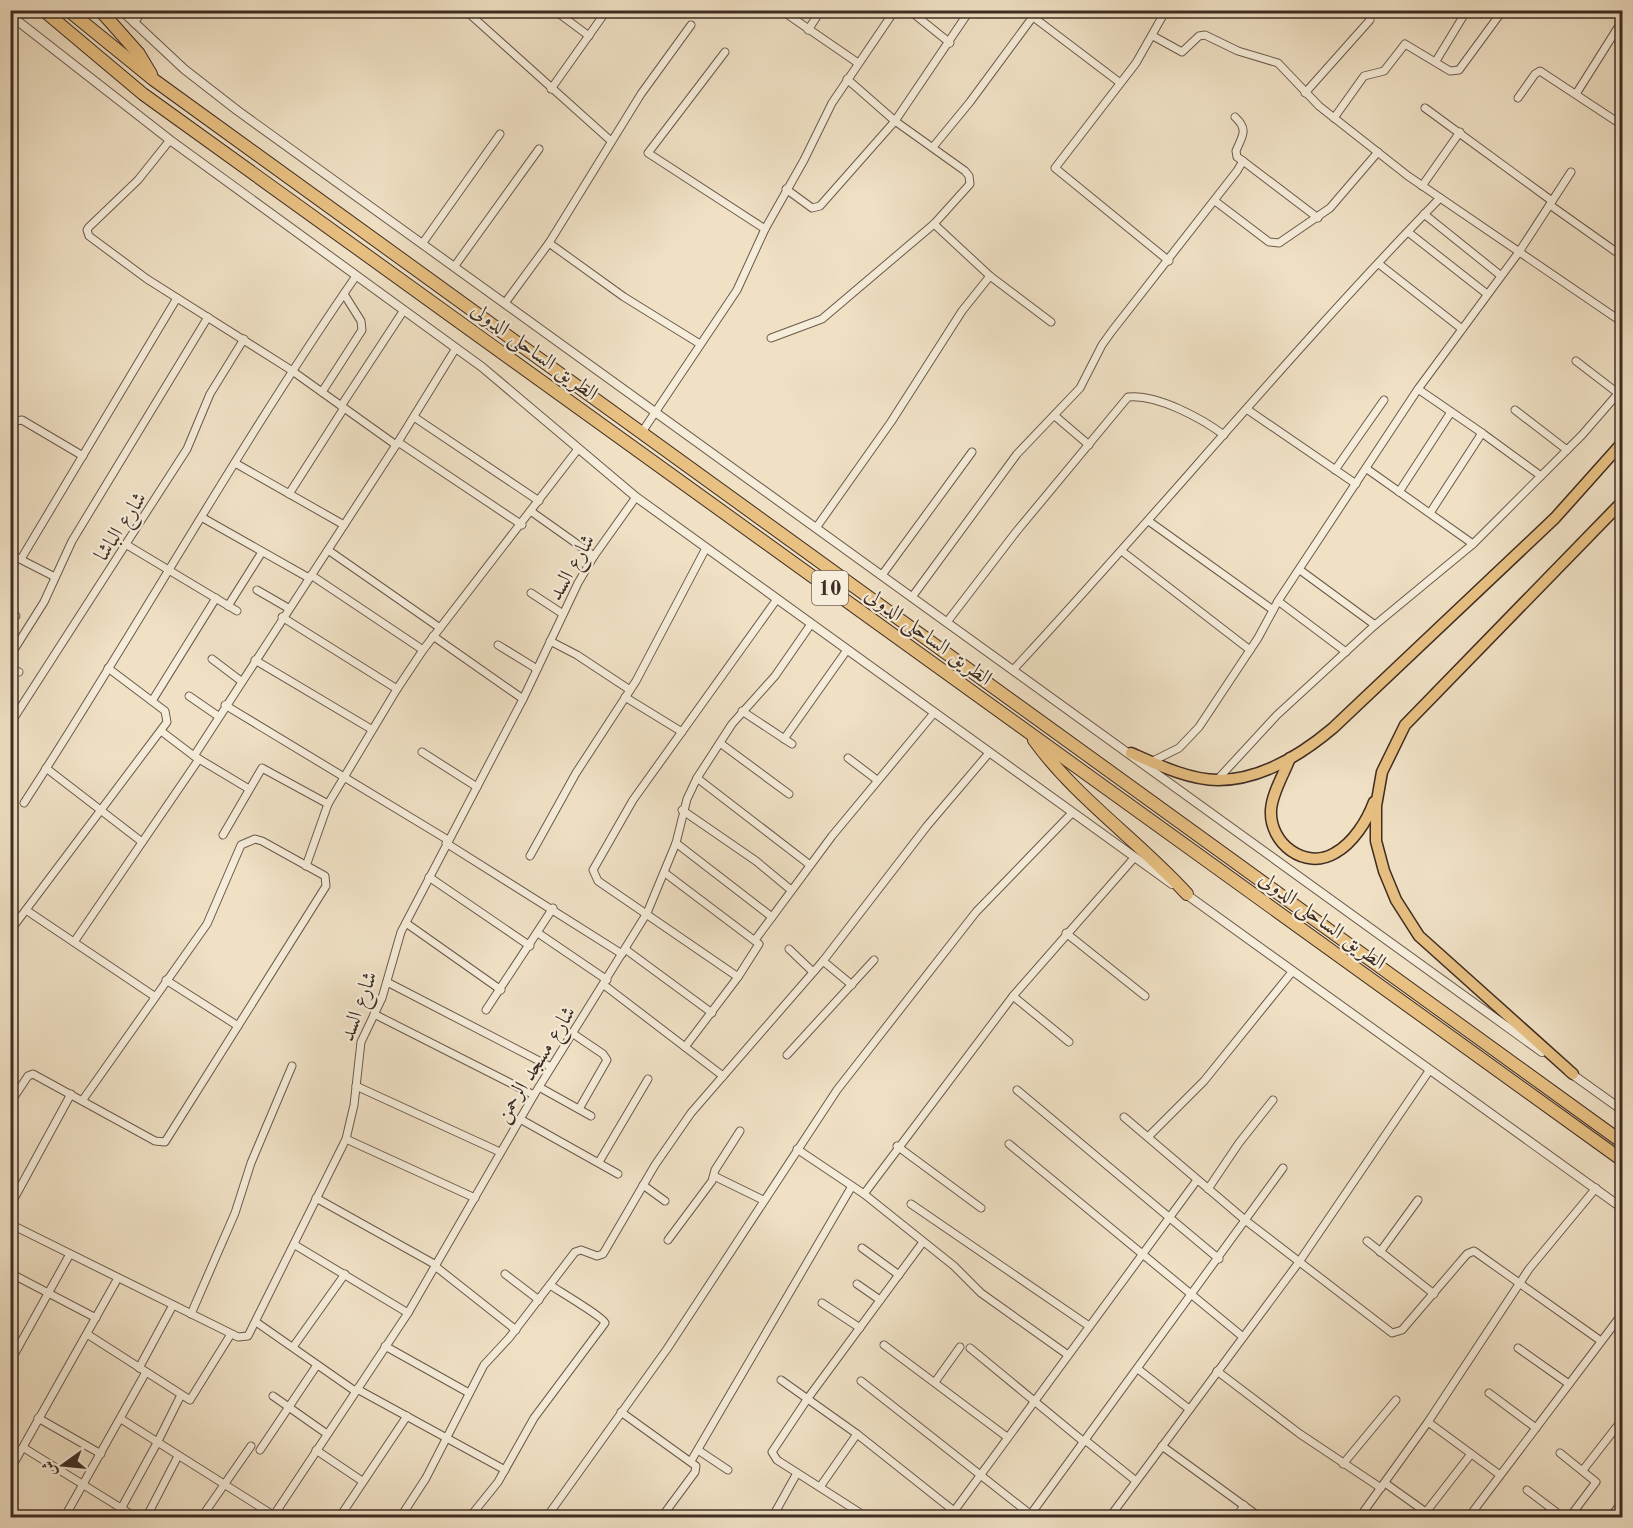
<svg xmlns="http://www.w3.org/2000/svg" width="1633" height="1528" font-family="'Old Standard TT',Amiri,serif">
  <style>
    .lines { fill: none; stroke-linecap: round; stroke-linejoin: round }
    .minor-casing { stroke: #6b594c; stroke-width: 9 }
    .tertiary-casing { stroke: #6b594c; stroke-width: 10 }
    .primary-casing { stroke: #3f2c23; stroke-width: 13 }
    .trunk-casing { stroke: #3f2c23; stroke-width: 14 }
    .minor { stroke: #f5ecd9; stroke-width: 7 }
    .tertiary { stroke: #f5ecd9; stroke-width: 8 }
    .primary { stroke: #e8c082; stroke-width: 10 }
    .trunk { stroke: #e8c082; stroke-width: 12 }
    .labels { text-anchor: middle; stroke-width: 4.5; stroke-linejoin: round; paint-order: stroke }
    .shield { fill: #f5ecd9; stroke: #76665a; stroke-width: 1.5 }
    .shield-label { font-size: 20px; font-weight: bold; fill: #3f2c23 }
    .street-label { font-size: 21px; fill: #3f2c23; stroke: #f5ecd9 }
  </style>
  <rect width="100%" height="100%" fill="#f0e1c5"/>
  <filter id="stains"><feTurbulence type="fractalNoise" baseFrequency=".00333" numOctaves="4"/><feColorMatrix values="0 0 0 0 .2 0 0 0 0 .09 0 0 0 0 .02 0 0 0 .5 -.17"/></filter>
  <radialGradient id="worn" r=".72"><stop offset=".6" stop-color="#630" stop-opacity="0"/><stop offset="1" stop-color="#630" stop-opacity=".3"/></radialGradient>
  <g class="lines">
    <g class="minor-casing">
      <g id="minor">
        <polyline points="465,10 611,141"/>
        <polyline points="554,10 589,36"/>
        <polyline points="781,10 858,63"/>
        <polyline points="909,10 950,43"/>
        <polyline points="1024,10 1119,82"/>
        <polyline points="1166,10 1136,63 1055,168 1169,261"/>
        <polyline points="134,23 143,10"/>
        <polyline points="808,30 821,10"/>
        <polyline points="1153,36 1182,52 1199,36 1205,35 1238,51 1278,63 1319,106 1408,176 1622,322"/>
        <polyline points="725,52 648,153 765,229"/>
        <polyline points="1436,61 1467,10"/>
        <polyline points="551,89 607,10"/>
        <polyline points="1305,93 1370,20"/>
        <polyline points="1576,94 1622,21"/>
        <polyline points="1518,98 1535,74 1540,71 1622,125"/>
        <polyline points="1425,108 1552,201"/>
        <polyline points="1334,118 1364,76 1384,71 1405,44 1450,71 1459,70 1503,10"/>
        <polyline points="170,140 138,180 89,227 87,230 89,236 147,279 291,370 396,445"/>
        <polyline points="933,147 970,102 1032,18"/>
        <polyline points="1243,161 1318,218"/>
        <polyline points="1422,186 1460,132"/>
        <polyline points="786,189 812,208 820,206 895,121 970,10"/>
        <polyline points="1215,201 1269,242 1279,243 1330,208 1378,152"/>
        <polyline points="1550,205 1622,256"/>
        <polyline points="1424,214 1500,275"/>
        <polyline points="934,224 990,276 1051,322"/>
        <polyline points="1408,232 1487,294"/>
        <polyline points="549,243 624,297 700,344"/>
        <polyline points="422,244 500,134"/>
        <polyline points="1379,264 1462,329"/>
        <polyline points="454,267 539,149"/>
        <polyline points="505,303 549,243 641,94 691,25"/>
        <polyline points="771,338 822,319 934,224 970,184 969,176 965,171 895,121 847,79"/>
        <polyline points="1576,361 1619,394"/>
        <polyline points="1418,389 1482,433"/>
        <polyline points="322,392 362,330 361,321 344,294"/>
        <polyline points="341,406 404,310"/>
        <polyline points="1248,410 1356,484"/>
        <polyline points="1515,410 1567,450"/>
        <polyline points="1055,416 1089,445"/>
        <polyline points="414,417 539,501"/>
        <polyline points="10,428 16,421 22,420 83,456"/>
        <polyline points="642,432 737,290 765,229 804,160 832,103 895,10"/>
        <polyline points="398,442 522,525"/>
        <polyline points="235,463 344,525"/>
        <polyline points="1367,469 1473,544"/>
        <polyline points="1335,470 1384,400"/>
        <polyline points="1399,492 1451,412"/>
        <polyline points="289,494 344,408"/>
        <polyline points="532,512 594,556"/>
        <polyline points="1430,513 1482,433 1541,476"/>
        <polyline points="203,518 309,578"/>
        <polyline points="1150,522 1273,610"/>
        <polyline points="816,528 891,422 962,311 990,276"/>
        <polyline points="127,545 237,611"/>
        <polyline points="328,550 440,628"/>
        <polyline points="1123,552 1250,650"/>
        <polyline points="10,554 55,577"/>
        <polyline points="21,559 177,298"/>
        <polyline points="1300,570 1375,625"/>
        <polyline points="311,575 423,650"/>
        <polyline points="882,575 972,452"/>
        <polyline points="257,590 288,608"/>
        <polyline points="531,593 563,614"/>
        <path d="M912,597L1017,454L1080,388L1102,345L1112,331L1237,171L1243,161L1237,157L1236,151C1242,136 1249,130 1235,117"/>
        <polyline points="1278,601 1346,652"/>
        <polyline points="228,606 262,552"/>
        <polyline points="10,614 16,616"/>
        <polyline points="282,617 397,689"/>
        <path d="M947,622L1016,532L1128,397C1157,394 1201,418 1224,435"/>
        <polyline points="433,636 523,699"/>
        <polyline points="550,641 577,655 630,690"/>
        <polyline points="498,645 537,669"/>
        <polyline points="10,656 44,602 72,541 208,317"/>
        <polyline points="212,659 241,681"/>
        <polyline points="255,660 371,729"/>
        <polyline points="10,668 19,672"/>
        <path d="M1013,670C1157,515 1292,350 1440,198"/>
        <polyline points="189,696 218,716"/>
        <polyline points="625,697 682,732"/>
        <polyline points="152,701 216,598"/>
        <polyline points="225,705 448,840"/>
        <polyline points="742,711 792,744"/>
        <polyline points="10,724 187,449 210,394 244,339"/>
        <polyline points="161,731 194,756 249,789"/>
        <polyline points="784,739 847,650"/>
        <polyline points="720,743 789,794"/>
        <polyline points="422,752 477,787"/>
        <polyline points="194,756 398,442 456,348"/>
        <polyline points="848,758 877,780"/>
        <polyline points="1151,762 1179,748 1199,727 1258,638 1278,601 1418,389 1519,252 1571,172"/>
        <polyline points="46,768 142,842"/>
        <polyline points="697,778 810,865"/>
        <polyline points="1217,780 1277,715 1375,625 1473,544 1582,435 1622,389"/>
        <path d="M24,803C137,629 238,447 356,276"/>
        <polyline points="682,810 756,861 791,890"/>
        <polyline points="223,835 262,768 328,804"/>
        <polyline points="446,843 622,954"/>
        <polyline points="676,843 772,917"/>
        <polyline points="530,856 576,773 636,681 706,548"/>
        <polyline points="306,866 328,804 397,689 423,650 578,449"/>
        <polyline points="665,873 759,944 738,977 685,1047"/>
        <polyline points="429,877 530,946"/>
        <polyline points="26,910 154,996"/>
        <polyline points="406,923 501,990"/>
        <polyline points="10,931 167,722 165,711 108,668"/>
        <polyline points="538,933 607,980"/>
        <polyline points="1066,933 1145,996"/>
        <polyline points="755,940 832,836 934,713"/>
        <polyline points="74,942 199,759"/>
        <polyline points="625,949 712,1013"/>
        <polyline points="789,949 813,972"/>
        <polyline points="823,961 852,985"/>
        <polyline points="738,977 598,881 593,870 633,800 777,599"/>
        <polyline points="166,980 238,1026"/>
        <polyline points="387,982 551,1067"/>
        <polyline points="604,985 723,1076"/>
        <polyline points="1013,996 1069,1042"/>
        <polyline points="486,1010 553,908"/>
        <polyline points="374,1014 534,1095"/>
        <polyline points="572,1033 603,1054 607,1060 579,1109"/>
        <polyline points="787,1055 874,960"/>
        <polyline points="356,1086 500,1152"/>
        <polyline points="539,1087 591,1116"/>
        <polyline points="1017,1090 1219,1259"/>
        <polyline points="10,1103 28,1076 33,1074 155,1141 165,1142 326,886 325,876 262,841 255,839 241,845 207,924 82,1101"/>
        <polyline points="1124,1117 1245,1220 1392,1333 1402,1330 1467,1254 1474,1251 1601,1341"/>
        <polyline points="520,1119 618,1174"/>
        <polyline points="1148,1137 1204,1081 1292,972"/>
        <polyline points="346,1139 475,1198"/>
        <polyline points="1009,1144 1243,1337"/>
        <polyline points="897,1146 981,1208"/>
        <polyline points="797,1149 864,1194 954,1266 981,1293 1068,1355"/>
        <polyline points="599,1162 648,1079"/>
        <polyline points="714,1176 763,1200"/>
        <polyline points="643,1185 665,1201"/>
        <polyline points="1208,1189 1239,1143 1273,1100"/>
        <polyline points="864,1194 1013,996 1134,858"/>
        <polyline points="316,1198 436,1265"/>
        <polyline points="911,1204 1089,1326"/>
        <polyline points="10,1206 71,1094"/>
        <polyline points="10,1224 238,1337 248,1336 346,1139 354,1105 361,1042 382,998 401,932 523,699 578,583 594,556 636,497"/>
        <polyline points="668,1240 712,1181 715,1170 740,1131"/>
        <polyline points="1367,1241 1434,1294"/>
        <polyline points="295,1245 408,1313"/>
        <polyline points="862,1248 899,1275"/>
        <polyline points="1380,1252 1418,1200"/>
        <polyline points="435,1266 516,1330"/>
        <polyline points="10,1273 96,1318"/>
        <polyline points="505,1274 539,1300"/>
        <polyline points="857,1284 880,1300"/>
        <polyline points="822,1303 860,1328"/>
        <polyline points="191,1314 235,1213 251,1163 292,1066"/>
        <polyline points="256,1322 355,1391"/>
        <polyline points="87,1334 190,1400 231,1334"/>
        <polyline points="884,1345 1007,1437"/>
        <polyline points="385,1346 469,1393"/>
        <polyline points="293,1347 345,1274"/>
        <polyline points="970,1348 1084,1442"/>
        <polyline points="1518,1348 1569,1384"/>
        <polyline points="10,1362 70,1254"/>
        <polyline points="139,1368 173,1305"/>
        <polyline points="1138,1369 1189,1409"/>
        <polyline points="1217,1371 1300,1434 1381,1488"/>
        <polyline points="781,1380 857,1434 954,1511"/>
        <polyline points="861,1381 1035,1518"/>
        <polyline points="935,1382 960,1347"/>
        <polyline points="357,1389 505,1470"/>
        <polyline points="1489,1393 1536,1428"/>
        <polyline points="273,1396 327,1434"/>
        <polyline points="621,1412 696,1466 695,1472 661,1518"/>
        <polyline points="38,1418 101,1454"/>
        <polyline points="121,1419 273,1515"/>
        <polyline points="1428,1422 1500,1475"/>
        <polyline points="1085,1440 1136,1481"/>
        <polyline points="1162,1446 1261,1518"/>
        <polyline points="24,1448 137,1518"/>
        <polyline points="260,1450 317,1365"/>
        <polyline points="316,1450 362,1481"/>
        <polyline points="698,1450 728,1470"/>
        <polyline points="1560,1453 1596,1482 1569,1518"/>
        <polyline points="691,1461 852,1186"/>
        <polyline points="1343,1464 1396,1400"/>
        <polyline points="10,1470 118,1278"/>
        <polyline points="1583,1470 1622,1420"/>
        <polyline points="1385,1483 1434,1518"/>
        <polyline points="820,1487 857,1434"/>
        <polyline points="1527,1490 1564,1518"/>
        <polyline points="1426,1512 1471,1454"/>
        <polyline points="64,1518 146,1372"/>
        <polyline points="116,1518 157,1443 181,1395"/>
        <polyline points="146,1518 178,1456"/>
        <polyline points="201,1518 251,1446"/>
        <polyline points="272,1518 408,1313 534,1095 647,913 676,843 687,799 697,778 732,724 775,676 811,624"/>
        <polyline points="339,1518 407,1416"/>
        <polyline points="400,1518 426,1478 484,1365 509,1338 575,1252 581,1250 597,1256 603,1254 655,1165 691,1113 823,961 927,826 989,753"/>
        <path d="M469,1518L498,1482L534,1418L605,1323C603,1317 559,1291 550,1285"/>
        <polyline points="546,1518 667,1349 837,1090 976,912 1072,813"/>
        <polyline points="731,1518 741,1518"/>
        <polyline points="772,1518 797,1473"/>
        <polyline points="868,1518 777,1460 772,1452 808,1398 923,1242"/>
        <polyline points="949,1518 1197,1180"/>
        <polyline points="1028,1518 1283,1168"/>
        <polyline points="1109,1518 1299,1262 1429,1071"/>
        <polyline points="1236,1518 1244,1505"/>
        <polyline points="1359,1518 1428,1422 1529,1269 1596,1188"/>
        <polyline points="1468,1518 1622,1314"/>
        <polyline points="1610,1518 1622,1502"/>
      </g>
    </g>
    <g class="tertiary-casing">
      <g id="tertiary">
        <polyline points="121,10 184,69 238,111 1542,1052"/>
        <polyline points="10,15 170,140 482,367 636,497 1172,884"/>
        <polyline points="1183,892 1622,1208"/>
        <polyline points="1569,1072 1622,1110"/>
      </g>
    </g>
    <g class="primary-casing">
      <g id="primary">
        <path d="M1131,753C1156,764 1189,780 1218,780C1261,780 1301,755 1333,728L1555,518L1622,443"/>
        <path d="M1290,758C1284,774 1272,793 1271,810C1269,843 1305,871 1335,853C1353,843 1367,821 1374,802"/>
        <polyline points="1573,1074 1419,936 1396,900 1384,871 1376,841 1376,806 1382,772 1405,725 1622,502"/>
      </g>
    </g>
    <g class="trunk-casing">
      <g id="trunk">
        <polyline points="43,10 143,94 1622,1160"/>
        <polyline points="68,10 154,80 1622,1142"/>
        <polyline points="100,10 139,54 151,74"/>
        <path d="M1034,740C1076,798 1139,841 1187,894"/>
      </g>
    </g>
    <use href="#minor" class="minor"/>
    <use href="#tertiary" class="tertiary"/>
    <use href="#primary" class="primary"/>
    <use href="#trunk" class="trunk"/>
  </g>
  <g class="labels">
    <rect class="shield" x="812" y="571" width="36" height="34" rx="4.5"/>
    <g class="shield-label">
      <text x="830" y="595">10</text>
    </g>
    <g class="street-label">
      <text transform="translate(535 351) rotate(36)" y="7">الطريق الساحلى الدولى</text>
      <text transform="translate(120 526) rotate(-57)" y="7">شارع الباشا</text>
      <text transform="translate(571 567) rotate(-60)" y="7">شارع السد</text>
      <text transform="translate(929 636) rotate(36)" y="7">الطريق الساحلى الدولى</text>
      <text transform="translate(1323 920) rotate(36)" y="7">الطريق الساحلى الدولى</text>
      <text transform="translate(358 1006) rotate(-70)" y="7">شارع السد</text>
      <text transform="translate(535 1064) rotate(-58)" y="7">شارع مسجد الرحمن</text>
    </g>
  </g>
  <rect width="1633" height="1528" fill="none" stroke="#f0e1c5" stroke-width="36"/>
  <rect x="12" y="12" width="1609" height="1504" fill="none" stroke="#3f2c23" stroke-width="3"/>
  <rect x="18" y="18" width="1597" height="1492" fill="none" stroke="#3f2c23" stroke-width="1.5"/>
  <g transform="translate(63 1465) rotate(255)" stroke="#f5ecd9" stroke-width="4.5" paint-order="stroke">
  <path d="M0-4.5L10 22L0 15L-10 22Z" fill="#3f2c23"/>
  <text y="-9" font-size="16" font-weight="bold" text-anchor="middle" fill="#3f2c23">ش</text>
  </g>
  <rect width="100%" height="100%" filter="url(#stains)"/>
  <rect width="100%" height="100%" fill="url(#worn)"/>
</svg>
